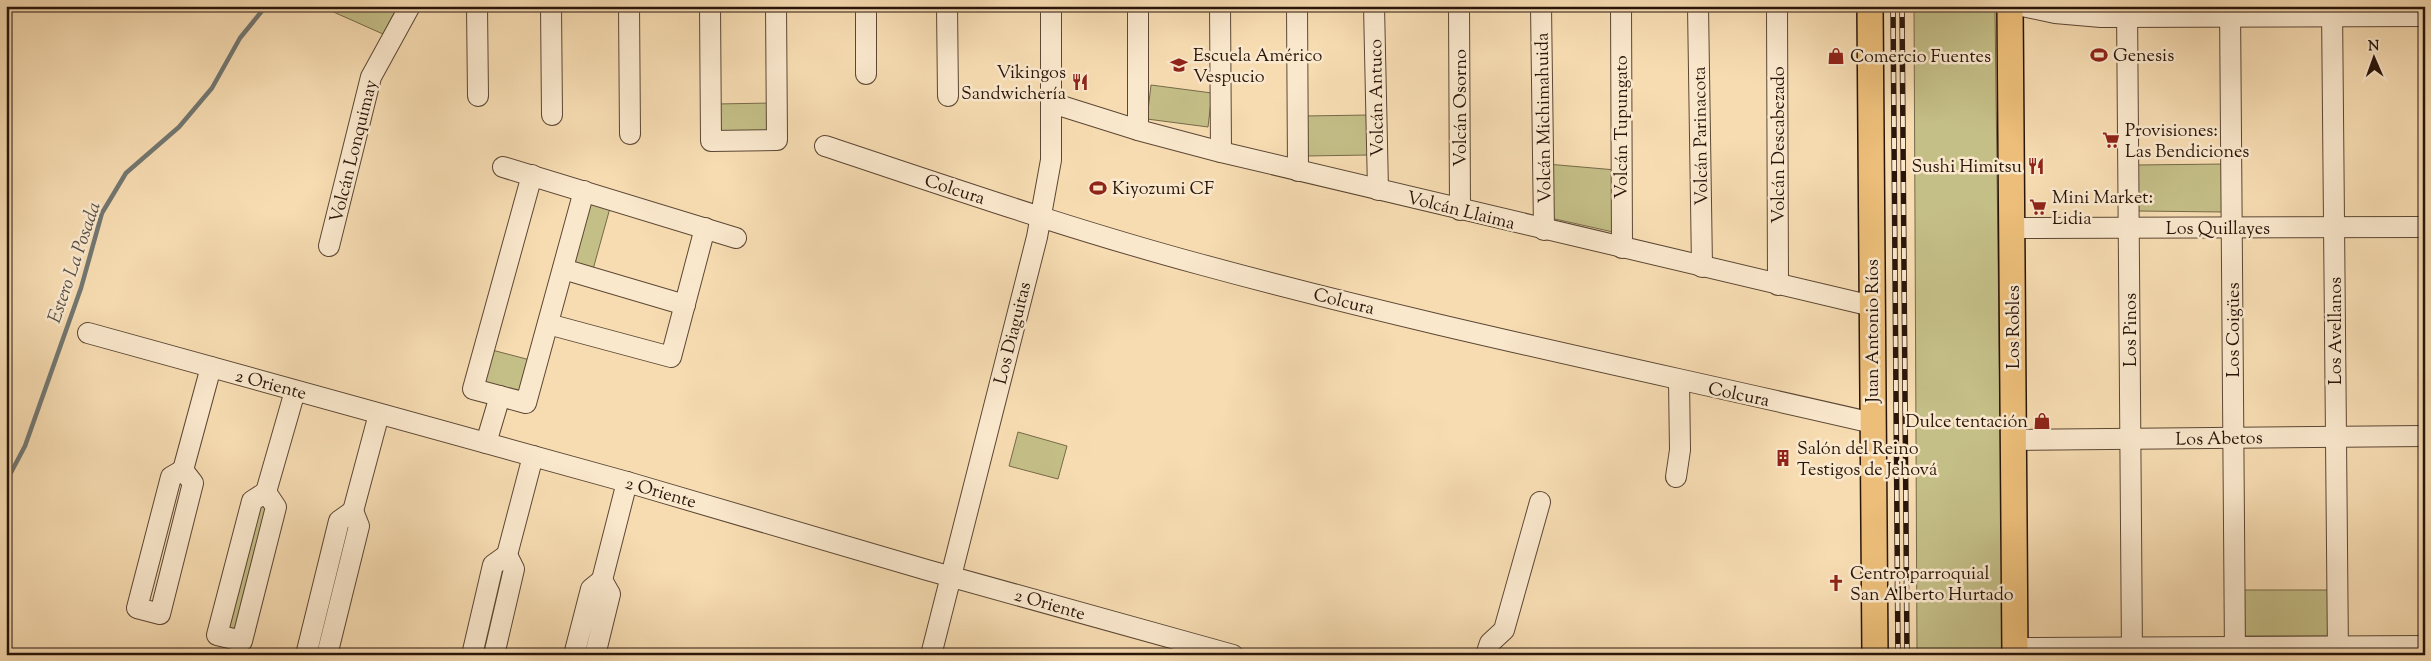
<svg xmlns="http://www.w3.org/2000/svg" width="2431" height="661" font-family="'Sorts Mill Goudy',serif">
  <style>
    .green { fill: #c4be87; stroke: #766a48 }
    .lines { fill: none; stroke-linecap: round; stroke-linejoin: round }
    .stream { stroke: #727772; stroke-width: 4.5 }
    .minor-casing { stroke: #5c4734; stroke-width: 22 }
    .major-casing { stroke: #29150a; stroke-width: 28 }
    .minor { stroke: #fae8cd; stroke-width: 20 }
    .major { stroke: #ecbe79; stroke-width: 25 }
    .rail-casing { stroke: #29150a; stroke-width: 5.5 }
    .rail { stroke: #fae8cd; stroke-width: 4; stroke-dasharray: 11; stroke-linecap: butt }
    .labels { text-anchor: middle; stroke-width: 5; stroke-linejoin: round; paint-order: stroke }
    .poi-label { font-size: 18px; fill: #29150a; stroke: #fae8cd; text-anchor: start }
    .street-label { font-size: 18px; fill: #29150a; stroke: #fae8cd }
    .water-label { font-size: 19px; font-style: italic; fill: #544e47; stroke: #fae8cd }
  </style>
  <rect width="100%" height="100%" fill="#f7dcb2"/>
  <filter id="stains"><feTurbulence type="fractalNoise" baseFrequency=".004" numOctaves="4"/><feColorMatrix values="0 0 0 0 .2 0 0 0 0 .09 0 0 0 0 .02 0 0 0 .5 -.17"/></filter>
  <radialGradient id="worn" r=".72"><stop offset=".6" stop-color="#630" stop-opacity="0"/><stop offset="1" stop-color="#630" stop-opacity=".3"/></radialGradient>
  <g class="green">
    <polygon points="320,6 398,6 383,34"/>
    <polygon points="1914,6 1984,6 1995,10 2003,655 1917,655"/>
    <polygon points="1151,85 1212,93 1208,127 1147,119"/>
    <polygon points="773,103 773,136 716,137 715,104"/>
    <polygon points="1368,115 1369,155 1306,156 1305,116"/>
    <polygon points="1547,164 1616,170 1613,232 1546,217"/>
    <polygon points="2225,164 2224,212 2138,211 2136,165"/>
    <polygon points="588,202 610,208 592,273 570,266"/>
    <polygon points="492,350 534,361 524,396 483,385"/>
    <polygon points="1018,432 1067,446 1058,479 1009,466"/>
    <polygon points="252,501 276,507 242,641 217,635"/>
    <rect x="2240" y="590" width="89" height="46"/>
  </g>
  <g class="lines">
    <polyline class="stream" points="6,482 25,446 81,288 102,213 126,173 179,127 212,88 240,38 266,6"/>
    <g class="minor-casing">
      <g id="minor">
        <polyline points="477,6 478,96"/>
        <polyline points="551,6 552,115"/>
        <polyline points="629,6 630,134"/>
        <polyline points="710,6 711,141 777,140 776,6"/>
        <polyline points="866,6 866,74"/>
        <polyline points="947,6 948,96"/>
        <polyline points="1220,6 1221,152"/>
        <polyline points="1297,6 1298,171"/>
        <polyline points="1374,6 1378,190"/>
        <polyline points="1459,6 1460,210"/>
        <polyline points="1541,6 1544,230"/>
        <polyline points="1621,6 1622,248"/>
        <polyline points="1698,6 1702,267"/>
        <polyline points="1777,6 1778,285"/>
        <polyline points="2022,6 2055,13 2101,17 2425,16"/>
        <polyline points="2127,6 2132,655"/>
        <polyline points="2230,6 2235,655"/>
        <polyline points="2332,6 2338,655"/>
        <polyline points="1052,103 1138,130 1221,152 1872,306"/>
        <polyline points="1138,130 1138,6"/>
        <path d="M825,146C949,187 1073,230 1199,264C1422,325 1648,371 1873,423"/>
        <polyline points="503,167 736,238"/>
        <polyline points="532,175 473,389 526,403 584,191"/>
        <polyline points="2012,228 2425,227"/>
        <polyline points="329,246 371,77 410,6"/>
        <polyline points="563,269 685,305"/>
        <polyline points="548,324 671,357 705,228"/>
        <polyline points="88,333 627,482 927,570 1233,655"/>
        <polyline points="2014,440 2425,436"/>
        <polyline points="486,443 500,396"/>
        <polygon points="183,470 193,483 160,614 137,608 171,477"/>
        <polyline points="183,470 211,367"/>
        <polyline points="1676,477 1680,450 1679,381"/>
        <polygon points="266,492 276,507 242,641 217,635 252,501"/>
        <polyline points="266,492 295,391"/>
        <polyline points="353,511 379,414"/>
        <polyline points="507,555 533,456"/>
        <polyline points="602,580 627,482"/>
        <polyline points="2015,648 2425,646"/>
        <polyline points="306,655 339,521 353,511 359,526 327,655"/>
        <polyline points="472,655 493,565 507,555 514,569 494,655"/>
        <polyline points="574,655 591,589 602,580 610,594 595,655"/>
        <polyline points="931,655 1037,237 1051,160 1051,6"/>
        <polyline points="1486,655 1490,643 1504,630 1540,502"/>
      </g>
    </g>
    <g class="major-casing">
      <g id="major">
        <polyline points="1870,6 1875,655"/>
        <polyline points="2010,6 2015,655"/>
      </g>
    </g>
    <use href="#minor" class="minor"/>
    <use href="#major" class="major"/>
    <g class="rail-casing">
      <g id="rail">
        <polyline points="1893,6 1898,655"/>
        <polyline points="1902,6 1907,655"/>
      </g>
    </g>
    <use href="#rail" class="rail"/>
  </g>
  <defs>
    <g id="stadium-bare" transform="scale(1.35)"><path d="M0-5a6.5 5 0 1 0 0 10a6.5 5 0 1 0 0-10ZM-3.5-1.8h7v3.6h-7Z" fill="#8f2418" stroke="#fae8cd" stroke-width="2.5" paint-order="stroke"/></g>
    <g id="shop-bare" transform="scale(1.35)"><path d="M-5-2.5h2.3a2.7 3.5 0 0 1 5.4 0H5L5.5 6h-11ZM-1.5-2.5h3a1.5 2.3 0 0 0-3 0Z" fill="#8f2418" stroke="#fae8cd" stroke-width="2.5" paint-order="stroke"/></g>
    <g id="school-bare" transform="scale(1.35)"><path d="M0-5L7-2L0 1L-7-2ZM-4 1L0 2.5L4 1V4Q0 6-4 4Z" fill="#8f2418" stroke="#fae8cd" stroke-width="2.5" paint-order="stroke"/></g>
    <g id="restaurant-bare" transform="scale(1.35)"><path d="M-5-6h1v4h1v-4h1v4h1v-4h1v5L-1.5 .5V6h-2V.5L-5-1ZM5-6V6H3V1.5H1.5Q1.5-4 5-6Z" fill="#8f2418" stroke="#fae8cd" stroke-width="2.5" paint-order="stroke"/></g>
    <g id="supermarket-bare" transform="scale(1.35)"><path d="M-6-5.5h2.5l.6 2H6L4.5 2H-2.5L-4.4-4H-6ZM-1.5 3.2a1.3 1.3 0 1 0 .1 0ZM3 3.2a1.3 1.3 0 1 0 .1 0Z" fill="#8f2418" stroke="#fae8cd" stroke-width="2.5" paint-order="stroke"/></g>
    <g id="building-bare" transform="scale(1.35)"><path d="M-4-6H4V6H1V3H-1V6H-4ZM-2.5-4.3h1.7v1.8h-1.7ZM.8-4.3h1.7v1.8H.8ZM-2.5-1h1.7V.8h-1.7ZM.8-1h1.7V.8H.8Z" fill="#8f2418" stroke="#fae8cd" stroke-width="2.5" paint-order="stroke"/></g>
    <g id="church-bare" transform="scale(1.35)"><path d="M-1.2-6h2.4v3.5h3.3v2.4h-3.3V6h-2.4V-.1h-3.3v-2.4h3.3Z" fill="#8f2418" stroke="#fae8cd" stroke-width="2.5" paint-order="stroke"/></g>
  </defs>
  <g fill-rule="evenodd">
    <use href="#stadium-bare" x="2099" y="55"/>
    <use href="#shop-bare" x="1836" y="56"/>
    <use href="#school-bare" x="1179" y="65"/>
    <use href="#restaurant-bare" x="1080" y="82"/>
    <use href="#supermarket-bare" x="2111" y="140"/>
    <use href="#restaurant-bare" x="2036" y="166"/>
    <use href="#stadium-bare" x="1098" y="188"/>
    <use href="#supermarket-bare" x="2038" y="207"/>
    <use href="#shop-bare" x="2042" y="421"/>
    <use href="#building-bare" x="1783" y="458"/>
    <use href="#church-bare" x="1836" y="583"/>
  </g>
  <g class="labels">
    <g class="poi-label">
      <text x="1193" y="61">Escuela Américo<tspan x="1193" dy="21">Vespucio</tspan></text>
      <text x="2113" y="61">Genesis</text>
      <text x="1850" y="62">Comercio Fuentes</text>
      <text x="1066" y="78" text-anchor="end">Vikingos<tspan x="1066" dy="21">Sandwichería</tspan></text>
      <text x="2125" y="136">Provisiones:<tspan x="2125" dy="21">Las Bendiciones</tspan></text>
      <text x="2022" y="172" text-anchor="end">Sushi Himitsu</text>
      <text x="1112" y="194">Kiyozumi CF</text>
      <text x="2052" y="203">Mini Market:<tspan x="2052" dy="21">Lidia</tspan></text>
      <text x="2028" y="427" text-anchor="end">Dulce tentación</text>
      <text x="1797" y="454">Salón del Reino<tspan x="1797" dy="21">Testigos de Jehová</tspan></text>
      <text x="1850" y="579">Centro parroquial<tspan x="1850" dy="21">San Alberto Hurtado</tspan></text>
    </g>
    <g class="street-label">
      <text transform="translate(1376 98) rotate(-91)" y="6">Volcán Antuco</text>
      <text transform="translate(1460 108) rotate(-90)" y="6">Volcán Osorno</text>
      <text transform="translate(1543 118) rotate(-91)" y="6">Volcán Michimahuida</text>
      <text transform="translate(1621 127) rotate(-90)" y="6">Volcán Tupungato</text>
      <text transform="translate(1700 136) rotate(-91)" y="6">Volcán Parinacota</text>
      <text transform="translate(1778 145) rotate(-90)" y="6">Volcán Descabezado</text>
      <text transform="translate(353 151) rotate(-76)" y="6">Volcán Lonquimay</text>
      <text transform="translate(955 189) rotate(18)" y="6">Colcura</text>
      <text transform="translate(1461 210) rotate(14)" y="6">Volcán Llaima</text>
      <text x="2218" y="234">Los Quillayes</text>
      <text transform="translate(1344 301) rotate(14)" y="6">Colcura</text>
      <text transform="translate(2013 327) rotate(-90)" y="6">Los Robles</text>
      <text transform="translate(2130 330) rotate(-90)" y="6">Los Pinos</text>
      <text transform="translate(2233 330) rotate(-90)" y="6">Los Coigües</text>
      <text transform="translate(1872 331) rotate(-90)" y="6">Juan Antonio Ríos</text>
      <text transform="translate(2335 331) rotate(-90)" y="6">Los Avellanos</text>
      <text transform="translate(1012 333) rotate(-76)" y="6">Los Diaguitas</text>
      <text transform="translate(271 384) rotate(15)" y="6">2 Oriente</text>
      <text transform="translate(1739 394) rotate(12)" y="6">Colcura</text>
      <text transform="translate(2219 438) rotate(-1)" y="6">Los Abetos</text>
      <text transform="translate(661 492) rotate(16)" y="6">2 Oriente</text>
      <text transform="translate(1050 604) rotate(16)" y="6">2 Oriente</text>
    </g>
    <g class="water-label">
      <text transform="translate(73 262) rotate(-71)" y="7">Estero La Posada</text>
    </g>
  </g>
  <rect width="2431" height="661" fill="none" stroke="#f7dcb2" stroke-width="25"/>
  <rect x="8" y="8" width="2416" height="646" fill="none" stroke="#29150a" stroke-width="2.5"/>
  <rect x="12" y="12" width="2406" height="636" fill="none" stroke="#29150a"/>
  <g transform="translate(2374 58) rotate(358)" stroke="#fae8cd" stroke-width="4" paint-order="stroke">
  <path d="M0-4L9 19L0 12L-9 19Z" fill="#29150a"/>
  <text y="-8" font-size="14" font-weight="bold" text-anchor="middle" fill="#29150a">N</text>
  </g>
  <rect width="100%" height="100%" filter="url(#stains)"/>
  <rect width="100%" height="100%" fill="url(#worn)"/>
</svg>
